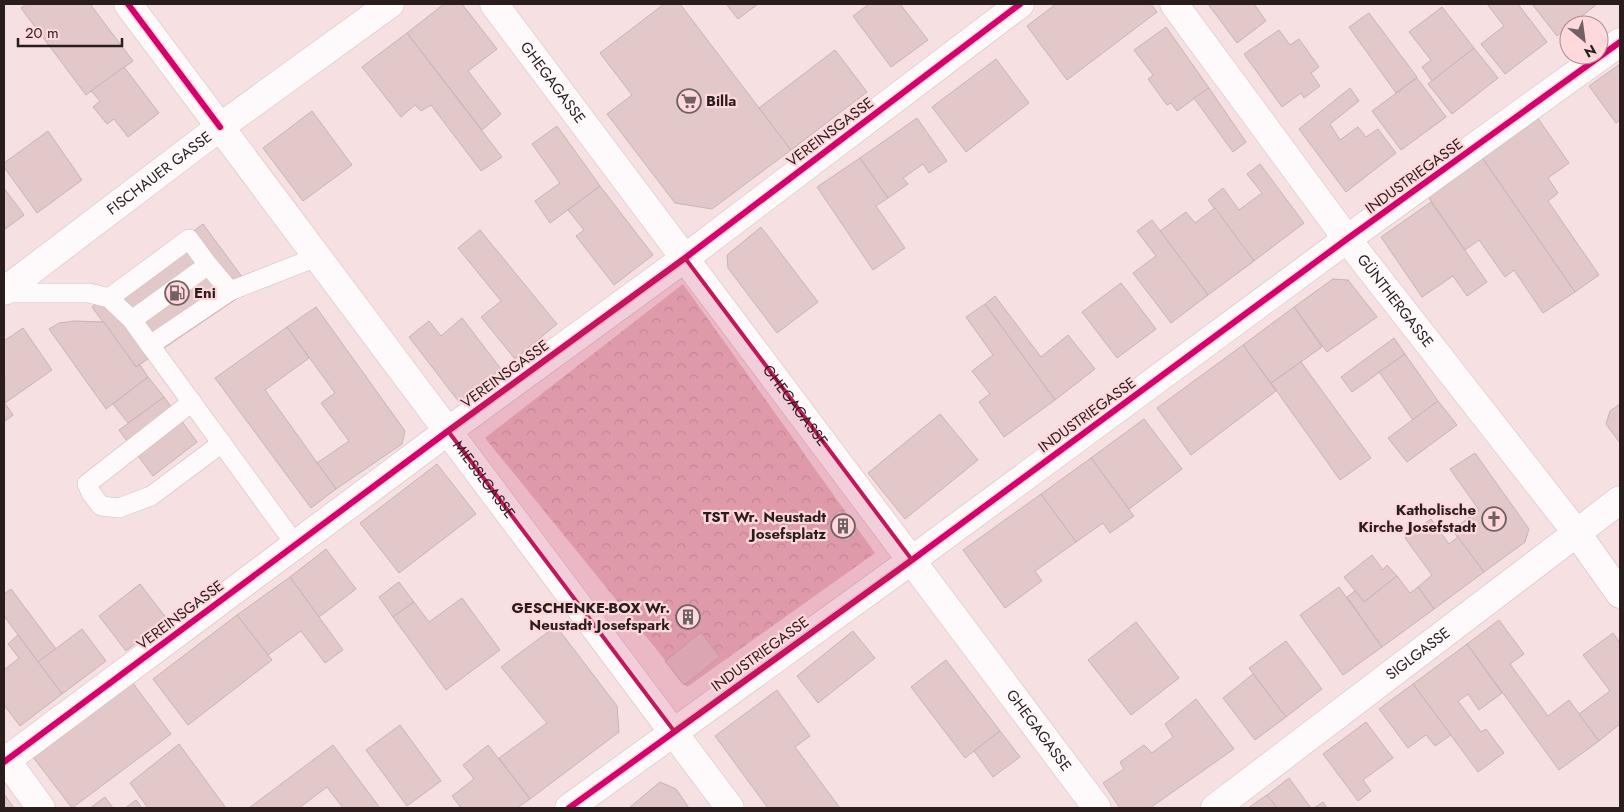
<svg xmlns="http://www.w3.org/2000/svg" width="1624" height="812" font-family="Jost,sans-serif">
  <style>
    .forest { fill: url(#forest-crowns) }
    .building { fill: #e2c8c9; stroke: #c5b5b6 }
    .lines { fill: none; stroke-linecap: round; stroke-linejoin: round }
    .service-casing { stroke: #cebebf; stroke-width: 20 }
    .minor-casing { stroke: #cebebf; stroke-width: 29 }
    .secondary-casing { stroke: #cebebf; stroke-width: 29 }
    .service { stroke: #fefafb; stroke-width: 19 }
    .minor { stroke: #fefafb; stroke-width: 28 }
    .secondary { stroke: #fefafb; stroke-width: 28 }
    .cycleway-casing { stroke: #fed8da; stroke-width: 9 }
    .cycleway { stroke: #d6006c; stroke-width: 6 }
    .marked { fill: #c2185b; fill-opacity: 0.2; stroke: #c2185b; stroke-width: 4; stroke-linejoin: round }
    .labels { text-anchor: middle; stroke-width: 4.5; stroke-linejoin: round; paint-order: stroke }
    .street-label { font-size: 15px; fill: #2a1d1d; stroke: #fed8da }
    .poi-label { font-size: 15px; font-weight: bold; fill: #2a1d1d; stroke: #fed8da; text-anchor: end }
  </style>
  <defs>
    <pattern id="forest-crowns" width="20" height="18" patternUnits="userSpaceOnUse" patternTransform="scale(1.25)"><rect width="20" height="18" fill="#e6bbbe"/><path d="M2 6a3 3 0 1 1 6 0M12 15a3 3 0 1 1 6 0" fill="none" stroke="#c5a0a3"/></pattern>
  </defs>
  <rect width="100%" height="100%" fill="#f6e0e2"/>
  <polygon class="forest" points="683,284 875,553 687,687 485,438"/>
  <g class="building">
    <polygon points="26,4 90,4 133,61 86,95 21,8"/>
    <polygon points="444,4 462,4 497,49 468,71 501,114 482,130 407,33"/>
    <polygon points="664,4 680,4 791,150 712,209 675,203 607,114 632,95 600,53"/>
    <polygon points="726,4 758,4 738,19"/>
    <polygon points="869,4 900,4 928,40 891,67 853,16"/>
    <polygon points="1056,4 1151,4 1157,12 1067,80 1027,26"/>
    <polygon points="1208,4 1254,4 1266,21 1237,43"/>
    <polygon points="1487,4 1518,4 1547,42 1505,74 1481,44 1504,26"/>
    <polygon points="1532,4 1597,4 1557,36"/>
    <polygon points="1442,7 1474,48 1432,81 1422,67 1431,60 1409,32"/>
    <polygon points="1369,13 1417,77 1396,93 1349,27"/>
    <polygon points="1166,27 1209,88 1177,111 1171,103 1167,105 1148,79 1153,75 1134,50"/>
    <polygon points="1279,30 1290,45 1299,39 1319,67 1311,73 1320,86 1304,98 1301,93 1282,107 1244,54"/>
    <polygon points="407,33 502,157 481,171 431,105 421,111 415,105 401,117 362,67"/>
    <polygon points="1474,48 1498,78 1452,114 1428,84"/>
    <polygon points="835,50 867,92 791,150 759,108"/>
    <polygon points="996,59 1029,103 966,152 932,107"/>
    <polygon points="1620,64 1620,120 1616,123 1589,86"/>
    <polygon points="124,67 159,113 128,137 114,119 107,124 93,107 100,101 91,91"/>
    <polygon points="1417,78 1446,117 1401,150 1372,111"/>
    <polygon points="1209,88 1246,142 1233,152 1194,98"/>
    <polygon points="1350,88 1359,101 1330,124 1340,140 1358,127 1366,137 1378,129 1396,153 1346,192 1299,129"/>
    <polygon points="312,111 352,165 303,201 263,148"/>
    <polygon points="1537,117 1569,163 1548,178 1558,193 1548,201 1599,275 1575,292 1481,156"/>
    <polygon points="917,118 947,161 929,173 923,164 903,178 908,184 888,198 860,158"/>
    <polygon points="557,126 600,186 550,223 535,201 560,183 532,144"/>
    <polygon points="48,131 82,180 37,213 4,167 4,163"/>
    <polygon points="1481,156 1575,292 1543,313 1514,270 1505,277 1479,240 1465,250 1427,195"/>
    <polygon points="860,158 888,198 876,206 905,248 873,270 817,187"/>
    <polygon points="1260,164 1304,223 1254,261 1208,200 1223,188 1239,210 1262,193 1247,174"/>
    <polygon points="600,186 653,255 614,285 576,236 584,230 568,210"/>
    <polygon points="4,188 24,215 4,230"/>
    <polygon points="1431,202 1487,282 1467,296 1453,276 1422,297 1381,237"/>
    <polygon points="1215,208 1254,261 1208,295 1160,231 1186,212 1195,223"/>
    <polygon points="1152,220 1208,295 1171,323 1133,273 1156,256 1137,231"/>
    <polygon points="203,224 251,289 136,367 92,307"/>
    <polygon points="761,227 818,302 777,333 728,268 727,255"/>
    <polygon points="480,230 557,324 515,359 481,317 501,301 458,248"/>
    <polygon points="1333,279 1348,280 1377,317 1327,352 1294,307"/>
    <polygon points="1121,283 1156,329 1117,358 1082,312"/>
    <polygon points="995,296 1041,357 1068,335 1095,369 1055,400 985,304"/>
    <polygon points="985,304 1055,400 1004,437 979,402 990,394 972,371 993,355 966,317"/>
    <polygon points="316,307 405,431 402,444 336,489 317,463 349,441 321,403 335,393 287,327"/>
    <polygon points="1294,307 1322,347 1271,383 1243,345"/>
    <polygon points="462,318 501,369 459,402 409,337 429,321 441,336"/>
    <polygon points="74,321 104,322 136,367 140,365 148,377 106,409 49,329 59,323"/>
    <polygon points="287,327 309,358 265,390 336,489 311,508 215,378"/>
    <polygon points="23,328 52,370 5,403 4,341"/>
    <polygon points="1394,338 1405,354 1352,392 1341,377"/>
    <polygon points="1243,345 1276,391 1191,455 1157,408"/>
    <polygon points="1405,354 1438,401 1413,420 1379,372"/>
    <polygon points="1301,362 1371,458 1340,480 1271,383"/>
    <polygon points="148,377 164,397 128,423 113,404"/>
    <polygon points="164,397 197,442 153,476 119,430"/>
    <polygon points="1438,401 1457,425 1407,462 1388,438"/>
    <polygon points="4,402 13,415 4,422"/>
    <polygon points="1620,404 1620,443 1606,424 1610,411"/>
    <polygon points="940,414 978,460 905,519 868,473"/>
    <polygon points="1144,419 1182,469 1129,509 1091,458"/>
    <polygon points="1475,453 1529,529 1525,542 1484,572 1452,530 1479,510 1450,469"/>
    <polygon points="1091,458 1134,516 1110,533 1103,523 1076,542 1041,494"/>
    <polygon points="437,464 476,514 399,573 360,523"/>
    <polygon points="1041,494 1076,542 1035,571 1042,581 1005,608 963,550"/>
    <polygon points="840,510 857,534 846,542 829,519"/>
    <polygon points="1431,519 1449,544 1458,537 1484,572 1434,609 1418,587 1432,575 1405,538"/>
    <polygon points="326,549 356,589 319,617 290,577"/>
    <polygon points="1372,555 1383,570 1387,565 1397,576 1364,602 1344,577"/>
    <polygon points="1397,576 1410,593 1418,587 1434,609 1382,647 1347,597 1355,591 1364,602"/>
    <polygon points="290,577 343,650 325,663 301,631 268,655 237,615"/>
    <polygon points="399,582 414,602 393,617 379,597"/>
    <polygon points="140,584 167,619 126,651 99,616"/>
    <polygon points="1339,587 1382,647 1343,675 1300,615"/>
    <polygon points="11,589 56,649 38,662 4,616 4,594"/>
    <polygon points="462,598 500,650 446,690 393,617 414,602 429,622"/>
    <polygon points="690,606 699,614 685,628 677,620"/>
    <polygon points="237,615 272,660 188,725 153,679"/>
    <polygon points="1499,620 1524,654 1510,664 1548,716 1569,700 1599,741 1559,770 1467,644"/>
    <polygon points="1136,622 1179,678 1131,715 1088,660"/>
    <polygon points="556,626 617,706 619,732 530,799 499,758 547,723 501,667"/>
    <polygon points="82,629 106,661 62,694 38,662"/>
    <polygon points="853,631 875,658 818,703 797,676"/>
    <polygon points="701,632 720,657 684,685 665,661"/>
    <polygon points="1613,633 1620,643 1620,724 1599,741 1579,714 1610,691 1583,655"/>
    <polygon points="18,635 62,694 20,726 4,705 4,670 19,658 8,644"/>
    <polygon points="1286,641 1322,689 1286,717 1249,668"/>
    <polygon points="1467,644 1502,693 1479,710 1468,694 1458,701 1481,732 1486,729 1504,753 1478,772 1413,684"/>
    <polygon points="946,660 1000,731 965,758 911,687"/>
    <polygon points="1253,674 1286,717 1255,740 1223,698"/>
    <polygon points="132,682 171,734 72,808 33,757"/>
    <polygon points="1413,684 1451,735 1435,746 1426,735 1408,748 1379,709"/>
    <polygon points="777,690 810,736 795,747 840,808 768,808 715,736"/>
    <polygon points="1196,699 1234,749 1150,808 1120,808 1103,783 1124,769 1120,762 1144,745 1152,753 1173,737 1165,724"/>
    <polygon points="1366,722 1393,758 1363,780 1371,791 1358,801 1323,754"/>
    <polygon points="400,725 441,781 407,806 366,750"/>
    <polygon points="1000,731 1020,757 993,777 974,751"/>
    <polygon points="179,744 226,808 148,808 130,783"/>
    <polygon points="333,745 380,808 343,808 327,787 299,808 249,808"/>
    <polygon points="488,745 530,799 517,808 461,808 452,796 474,779 463,765"/>
    <polygon points="1289,778 1311,808 1277,808 1267,795"/>
    <polygon points="660,782 676,789 689,808 629,808"/>
    <polygon points="4,794 14,808 4,808"/>
    <polygon points="1267,795 1277,808 1248,808"/>
    <polygon points="105,797 113,808 90,808"/>
    <polygon points="136,800 142,808 125,808"/>
    <polygon points="1323,802 1327,808 1314,808"/>
  </g>
  <g class="lines">
    <g class="service-casing">
      <g id="service">
        <polyline points="208,265 230,291"/>
        <polyline points="4,293 89,293 109,298 132,320 208,265 189,239 109,298"/>
        <polyline points="132,320 150,345 230,291 317,257"/>
        <polyline points="150,345 295,544"/>
        <polyline points="192,402 87,484 91,493 101,506 119,508 151,496 222,443"/>
      </g>
    </g>
    <g class="minor-casing">
      <g id="minor">
        <path id="s1" d="M128,4L730,808"/>
        <path id="s2" d="M494,4L1097,808"/>
        <path id="s3" d="M1174,4L1347,239L1576,532L1620,594"/>
        <polyline points="4,757 41,808"/>
        <polyline points="4,762 448,431 685,258 1020,4"/>
        <polyline points="569,808 912,560 1347,239 1620,42"/>
        <path id="s4" d="M1215,808L1620,500"/>
      </g>
    </g>
    <g class="secondary-casing">
      <g id="secondary">
        <path id="s5" d="M4,291L220,127L390,4"/>
      </g>
    </g>
    <use href="#service" class="service"/>
    <use href="#minor" class="minor"/>
    <use href="#secondary" class="secondary"/>
    <g class="cycleway-casing">
      <g id="cycleway">
        <polyline points="128,4 220,127"/>
        <polyline points="4,762 448,431 685,258 1020,4"/>
        <polyline points="569,808 912,560 1347,239 1620,42"/>
      </g>
    </g>
    <use href="#cycleway" class="cycleway"/>
  </g>
  <path class="marked" d="M685,258L912,560L674,731L448,431Z"/>
  <defs>
    <g id="supermarket-ring" transform="scale(1.25)"><circle r="9.5" fill="#fed8da" stroke="#716162" stroke-width="1.5"/><path d="M-6-5.5h2.5l.6 2H6L4.5 2H-2.5L-4.4-4H-6ZM-1.5 3.2a1.3 1.3 0 1 0 .1 0ZM3 3.2a1.3 1.3 0 1 0 .1 0Z" fill="#716162"/></g>
    <g id="fuel-ring" transform="scale(1.25)"><circle r="9.5" fill="#fed8da" stroke="#716162" stroke-width="1.5"/><path d="M-5.5-6h7V0h2V4h1.3V-2.5L3-4.5l.8-.8L6-3V5H2.5V1h-1V6h-7ZM-4.2-4.7v3.2H.2V-4.7Z" fill="#716162"/></g>
    <g id="church-ring" transform="scale(1.25)"><circle r="9.5" fill="#fed8da" stroke="#716162" stroke-width="1.5"/><path d="M-1.2-6h2.4v3.5h3.3v2.4h-3.3V6h-2.4V-.1h-3.3v-2.4h3.3Z" fill="#716162"/></g>
    <g id="building-ring" transform="scale(1.25)"><circle r="9.5" fill="#fed8da" stroke="#716162" stroke-width="1.5"/><path d="M-4-6H4V6H1V3H-1V6H-4ZM-2.5-4.3h1.7v1.8h-1.7ZM.8-4.3h1.7v1.8H.8ZM-2.5-1h1.7V.8h-1.7ZM.8-1h1.7V.8H.8Z" fill="#716162"/></g>
  </defs>
  <g fill-rule="evenodd">
    <use href="#supermarket-ring" x="689" y="101"/>
    <use href="#fuel-ring" x="177" y="293"/>
    <use href="#church-ring" x="1494" y="519"/>
    <use href="#building-ring" x="843" y="526"/>
    <use href="#building-ring" x="688" y="617"/>
  </g>
  <g class="labels">
    <g class="street-label">
      <text dy="5" stroke="none"><textPath href="#s2" startOffset="98">GHEGAGASSE</textPath></text>
      <text transform="translate(830 132) rotate(-37)" y="5">VEREINSGASSE</text>
      <text dy="5" stroke="none"><textPath href="#s5" startOffset="195">FISCHAUER GASSE</textPath></text>
      <text transform="translate(1414 176) rotate(-36)" y="5">INDUSTRIEGASSE</text>
      <text dy="5" stroke="none"><textPath href="#s3" startOffset="370">GÜNTHERGASSE</textPath></text>
      <text transform="translate(505 374) rotate(-36)" y="5">VEREINSGASSE</text>
      <text dy="5" stroke="none"><textPath href="#s2" startOffset="502">GHEGAGASSE</textPath></text>
      <text transform="translate(1087 415) rotate(-36)" y="5">INDUSTRIEGASSE</text>
      <text dy="5" stroke="none"><textPath href="#s1" startOffset="594">MIESSLGASSE</textPath></text>
      <text transform="translate(180 615) rotate(-37)" y="5">VEREINSGASSE</text>
      <text transform="translate(760 654) rotate(-36)" y="5">INDUSTRIEGASSE</text>
      <text dy="5" stroke="none"><textPath href="#s4" startOffset="255">SIGLGASSE</textPath></text>
      <text dy="5" stroke="none"><textPath href="#s2" startOffset="908">GHEGAGASSE</textPath></text>
    </g>
    <g class="poi-label">
      <text x="706" y="106" text-anchor="start">Billa</text>
      <text x="194" y="298" text-anchor="start">Eni</text>
      <text x="1476" y="515">Katholische<tspan x="1476" dy="17">Kirche Josefstadt</tspan></text>
      <text x="826" y="522">TST Wr. Neustadt<tspan x="826" dy="17">Josefsplatz</tspan></text>
      <text x="670" y="613">GESCHENKE-BOX Wr.<tspan x="670" dy="17">Neustadt Josefspark</tspan></text>
    </g>
  </g>
  <rect width="1624" height="812" fill="none" stroke="#2a1d1d" stroke-width="10"/>
  <g transform="translate(1584 40) rotate(151)"><circle r="24" fill="#fed8da" stroke="#a98d8e"/>
  <path d="M0-4L9 19L0 12L-9 19Z" fill="#716162"/>
  <text y="-8" font-size="14" font-weight="bold" text-anchor="middle" fill="#2a1d1d">N</text>
  </g>
  <path d="M18 38v8h104v-8" fill="none" stroke="#2a1d1d" stroke-width="2.5"/>
  <text x="25" y="38" font-size="15" fill="#2a1d1d" stroke="#fed8da" stroke-width="4" paint-order="stroke">20 m</text>
</svg>
